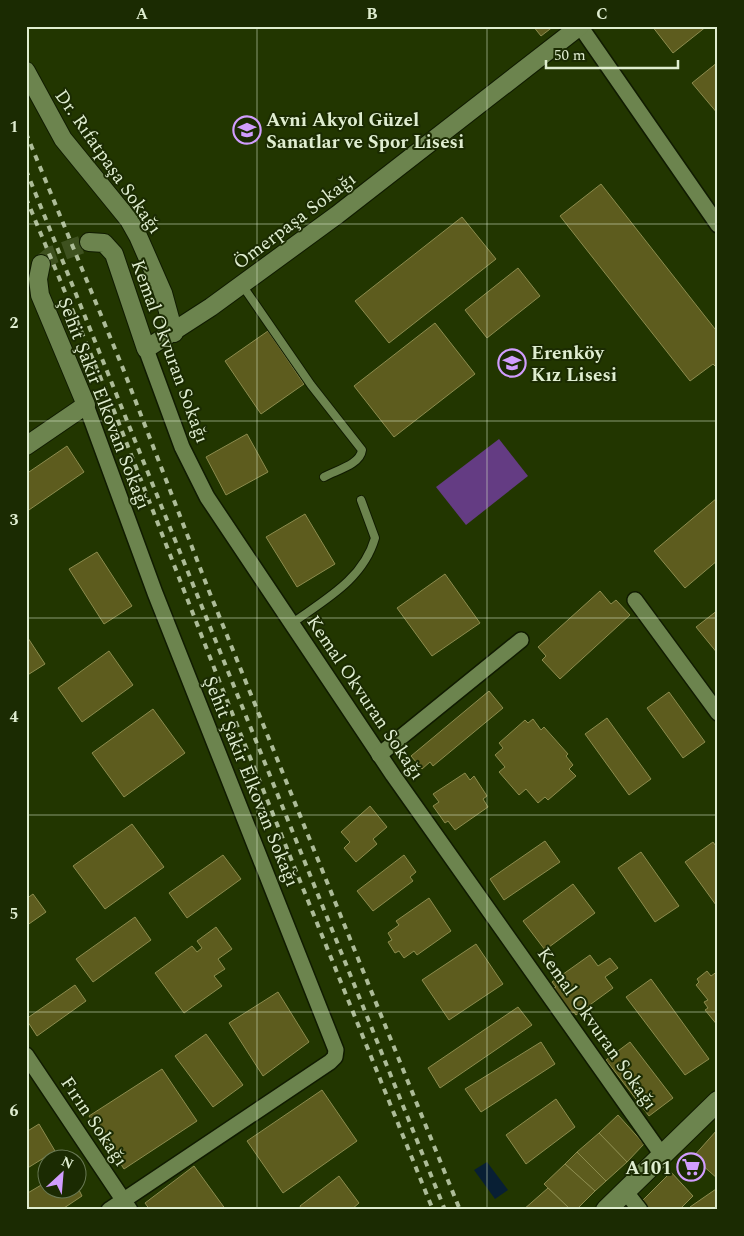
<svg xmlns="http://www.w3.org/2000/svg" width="744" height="1236" font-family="Spectral,serif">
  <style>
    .green { fill: #643c83 }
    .water { fill: #081f34 }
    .building { fill: #5d5c1e; stroke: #8c8c4e }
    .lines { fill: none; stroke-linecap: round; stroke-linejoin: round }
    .tertiary-tunnel { stroke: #3e511f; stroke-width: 18; stroke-dasharray: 18 9; stroke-linecap: butt }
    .service-casing { stroke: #101b01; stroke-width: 10 }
    .minor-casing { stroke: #101b01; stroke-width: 18 }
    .tertiary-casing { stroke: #101b01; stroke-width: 20 }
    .secondary-casing { stroke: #101b01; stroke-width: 22 }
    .service { stroke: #6c844e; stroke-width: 8 }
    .minor { stroke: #6c844e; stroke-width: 15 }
    .tertiary { stroke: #6c844e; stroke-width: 18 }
    .secondary { stroke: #6c844e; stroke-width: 20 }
    .rail { stroke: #adbc98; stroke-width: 4; stroke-dasharray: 6 6; stroke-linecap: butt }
    .grid { fill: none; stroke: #dfedd0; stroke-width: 1; stroke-opacity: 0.55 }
    .labels { text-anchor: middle; stroke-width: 4; stroke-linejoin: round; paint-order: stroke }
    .poi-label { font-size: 19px; font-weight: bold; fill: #dfedd0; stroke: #1b2b02; text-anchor: start }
    .street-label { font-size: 19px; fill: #dfedd0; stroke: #1b2b02 }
    .neatline { fill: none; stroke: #dfedd0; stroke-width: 2 }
    .grid-label { font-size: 16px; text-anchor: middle; font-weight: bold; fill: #dfedd0 }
  </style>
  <rect width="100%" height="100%" fill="#223600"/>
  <polygon class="green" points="499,439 528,476 466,525 436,487"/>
  <polygon class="water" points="487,1162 508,1190 495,1199 474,1170"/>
  <g class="building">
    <polygon points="533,26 554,26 541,36"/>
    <polygon points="652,26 707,26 673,53"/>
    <polygon points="718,62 718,114 692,83"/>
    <polygon points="601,184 715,329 718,327 718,369 713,364 690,381 560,216"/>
    <polygon points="462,217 496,259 389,343 355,301"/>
    <polygon points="518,268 540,296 487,338 465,310"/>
    <polygon points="435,323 475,374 394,437 354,386"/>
    <polygon points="268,331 304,384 261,414 225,361"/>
    <polygon points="247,434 268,472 226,495 206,457"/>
    <polygon points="67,446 84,472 26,512 26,474"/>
    <polygon points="717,498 718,560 685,588 654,551"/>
    <polygon points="305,514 335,564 297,587 266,537"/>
    <polygon points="97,552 132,606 104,624 69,569"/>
    <polygon points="445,574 480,623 432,656 397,608"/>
    <polygon points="600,591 611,604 616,600 630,615 560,679 542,660 546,656 538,647"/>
    <polygon points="718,610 718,654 696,627"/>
    <polygon points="26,635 45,664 26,676"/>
    <polygon points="109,651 133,685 82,722 58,688"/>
    <polygon points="489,691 503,708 433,766 430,762 422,769 411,756"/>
    <polygon points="669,692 705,742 683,758 647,708"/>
    <polygon points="153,709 185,753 124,797 92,753"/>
    <polygon points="607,718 651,779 629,795 585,734"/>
    <polygon points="533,719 541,730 544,727 568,754 566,756 573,765 569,769 576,776 548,800 545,797 538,803 526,789 519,795 499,772 505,767 495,755 503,748 499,743 525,720 528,723"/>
    <polygon points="465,773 470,780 474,776 487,796 483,799 488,807 455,830 448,821 445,823 433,806 439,802 433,794"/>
    <polygon points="370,806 387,827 373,839 377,844 356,862 344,848 350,842 341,832"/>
    <polygon points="132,824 164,867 105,909 73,866"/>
    <polygon points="545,841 560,862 504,900 490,879"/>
    <polygon points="713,842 718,849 718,904 716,905 685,862"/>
    <polygon points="641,852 679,906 655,922 618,868"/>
    <polygon points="223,855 241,879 187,918 169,893"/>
    <polygon points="404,855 416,872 410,877 413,881 373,911 357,891"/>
    <polygon points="573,884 595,913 545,950 523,921"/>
    <polygon points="33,894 46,912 26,926 26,899"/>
    <polygon points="429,898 451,931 417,955 414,951 404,958 399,951 395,953 388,942 392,940 388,933 399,925 396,921"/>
    <polygon points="135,917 151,940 93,982 76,959"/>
    <polygon points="216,927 232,949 218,959 225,969 214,976 222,986 184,1013 155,973 192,946 197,952 202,948 197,941"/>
    <polygon points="476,944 503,984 449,1020 422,980"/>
    <polygon points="590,955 598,966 610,958 618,968 605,977 613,988 576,1015 574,1012 570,1015 551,989 556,987 552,982"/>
    <polygon points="707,971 711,976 718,971 718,1026 705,1010 708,1008 704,1002 708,1000 696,985 699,982 697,979"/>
    <polygon points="651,979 709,1059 685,1075 626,997"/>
    <polygon points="75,985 86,1001 37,1036 26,1019"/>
    <polygon points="278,992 309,1042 263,1076 229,1023"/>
    <polygon points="518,1007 532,1025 440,1088 428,1068"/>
    <polygon points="206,1034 243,1085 213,1107 175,1056"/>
    <polygon points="541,1042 555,1064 481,1112 465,1089"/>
    <polygon points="630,1042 673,1098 649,1116 606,1060"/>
    <polygon points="162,1069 197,1121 124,1169 89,1116"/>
    <polygon points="322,1090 357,1141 283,1193 247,1141"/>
    <polygon points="556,1099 575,1127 526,1164 506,1135"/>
    <polygon points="618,1115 644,1144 627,1162 599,1133"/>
    <polygon points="39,1124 55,1151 26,1169 26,1132"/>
    <polygon points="717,1130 718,1131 718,1179 693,1157"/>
    <polygon points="599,1133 627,1162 606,1181 577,1152"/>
    <polygon points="577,1152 606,1181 595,1191 565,1164"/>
    <polygon points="565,1164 595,1191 576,1210 571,1210 544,1184"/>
    <polygon points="194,1166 226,1210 150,1210 145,1203"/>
    <polygon points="671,1172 693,1196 679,1210 642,1210 638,1205"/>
    <polygon points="339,1176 359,1203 351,1210 302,1210 300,1206"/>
    <polygon points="48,1181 48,1188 78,1188 82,1196 61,1210 26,1210 26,1194"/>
    <polygon points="548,1188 571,1210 523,1210"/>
    <polygon points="716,1189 718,1210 692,1210 690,1207"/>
  </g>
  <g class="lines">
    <polyline class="tertiary-tunnel" points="41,264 52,255 89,242"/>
    <g class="service-casing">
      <g id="service">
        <path d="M242,285L311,385L362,450C360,465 336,470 324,477"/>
        <path d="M291,624C324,600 363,580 375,538L361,500"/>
      </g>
    </g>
    <g class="minor-casing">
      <g id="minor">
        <polyline points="580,26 718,225"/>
        <polyline points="146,349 182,447 207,497 393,775 662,1155"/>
        <polyline points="86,405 155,593 336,1050 335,1057 330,1062 109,1210"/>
        <polyline points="635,600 718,713"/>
        <polyline points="379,755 521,640"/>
        <polyline points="26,1055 130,1210"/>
        <polyline points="625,1191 640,1210"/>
      </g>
    </g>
    <g class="tertiary-casing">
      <g id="tertiary">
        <polyline points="26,71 63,139 129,220 138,236 163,293 174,333"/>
        <polyline points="89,242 104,243 114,254 146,349 211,307 337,215 580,26"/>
        <polyline points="26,446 86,405 40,295 38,279 41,264"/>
      </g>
    </g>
    <g class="secondary-casing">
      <polyline id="secondary" points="606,1210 718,1101"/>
    </g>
    <use href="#service" class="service"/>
    <use href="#minor" class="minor"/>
    <use href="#tertiary" class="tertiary"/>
    <use href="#secondary" class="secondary"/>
    <g class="rail">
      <polyline points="26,133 122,366 209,591 460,1210"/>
      <polyline points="26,170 445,1210"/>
      <polyline points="26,198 111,403 220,683 433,1210"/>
    </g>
  </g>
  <path class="grid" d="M257,26V1210M487,26V1210M26,224H718M26,421H718M26,618H718M26,815H718M26,1012H718"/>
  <defs>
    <g id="school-ring" transform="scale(1.4375)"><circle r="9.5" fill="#1b2b02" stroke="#d19dfe" stroke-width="1.5"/><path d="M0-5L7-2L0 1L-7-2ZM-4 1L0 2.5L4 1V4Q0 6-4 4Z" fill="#d19dfe"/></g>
    <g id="supermarket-ring" transform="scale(1.4375)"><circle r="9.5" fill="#1b2b02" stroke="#d19dfe" stroke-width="1.5"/><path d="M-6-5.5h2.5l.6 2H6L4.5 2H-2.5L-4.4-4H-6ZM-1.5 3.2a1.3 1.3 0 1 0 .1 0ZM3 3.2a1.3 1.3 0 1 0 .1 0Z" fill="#d19dfe"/></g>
  </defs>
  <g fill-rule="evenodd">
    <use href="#school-ring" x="247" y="130"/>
    <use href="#school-ring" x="512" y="363"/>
    <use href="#supermarket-ring" x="691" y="1167"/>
  </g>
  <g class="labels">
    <g class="poi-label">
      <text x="266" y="126">Avni Akyol Güzel<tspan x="266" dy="22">Sanatlar ve Spor Lisesi</tspan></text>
      <text x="531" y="359">Erenköy<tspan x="531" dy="22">Kız Lisesi</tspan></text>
      <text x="672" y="1174" text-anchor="end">A101</text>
    </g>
    <g class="street-label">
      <text transform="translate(109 161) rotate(55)" y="7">Dr. Rıfatpaşa Sokağı</text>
      <text transform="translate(294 220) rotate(-37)" y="7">Ömerpaşa Sokağı</text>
      <text transform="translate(171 351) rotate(70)" y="7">Kemal Okvuran Sokağı</text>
      <text transform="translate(105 403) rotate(69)" y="7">Şehit Şakir Elkovan Sokağı</text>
      <text transform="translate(366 697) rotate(56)" y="7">Kemal Okvuran Sokağı</text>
      <text transform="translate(252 781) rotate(68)" y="7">Şehit Şakir Elkovan Sokağı</text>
      <text transform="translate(598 1028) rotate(55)" y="7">Kemal Okvuran Sokağı</text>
      <text transform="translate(95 1121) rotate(56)" y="7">Fırın Sokağı</text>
    </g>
  </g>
  <rect width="744" height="1236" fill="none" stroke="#1b2b02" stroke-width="55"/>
  <g transform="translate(62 1174) rotate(26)"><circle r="24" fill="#1b2b02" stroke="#697954"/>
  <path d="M0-4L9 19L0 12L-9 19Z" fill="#d19dfe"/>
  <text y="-8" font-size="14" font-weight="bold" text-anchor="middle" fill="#dfedd0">N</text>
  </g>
  <path d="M546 60v8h132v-8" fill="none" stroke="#dfedd0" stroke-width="2.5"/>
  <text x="554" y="60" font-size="15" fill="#dfedd0" stroke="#1b2b02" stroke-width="4" paint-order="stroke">50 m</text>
  <rect x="28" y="28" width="688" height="1180" class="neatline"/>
  <g class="grid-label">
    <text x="142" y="19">A</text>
    <text x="372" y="19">B</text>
    <text x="602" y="19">C</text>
    <text x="14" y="132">1</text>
    <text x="14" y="328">2</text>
    <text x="14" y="525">3</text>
    <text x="14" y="722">4</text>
    <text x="14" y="919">5</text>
    <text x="14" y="1116">6</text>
  </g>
</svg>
